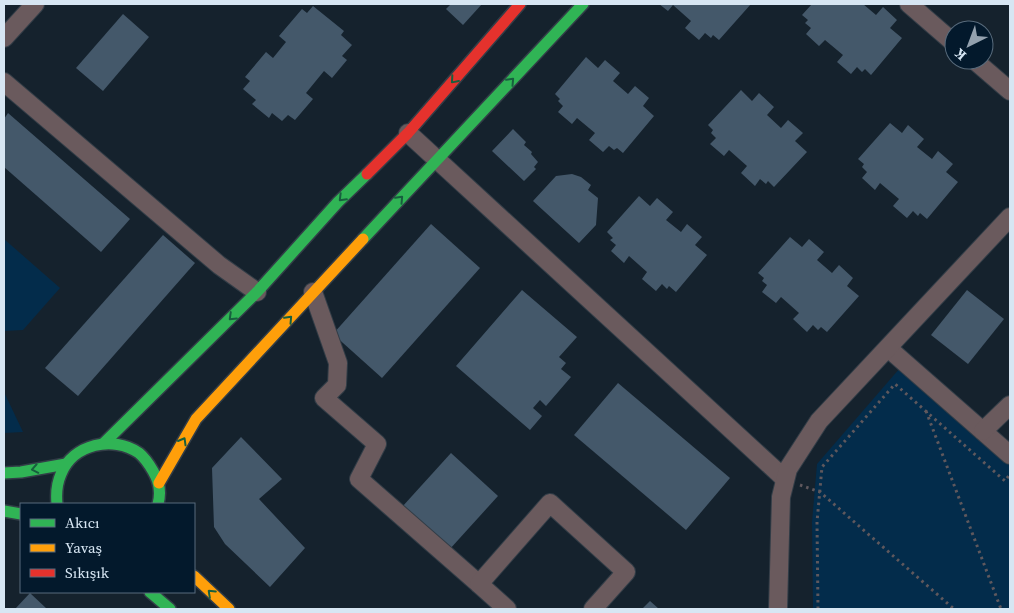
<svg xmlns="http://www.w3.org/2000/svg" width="1014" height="613" font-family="'Source Serif 4',serif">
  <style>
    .green { fill: #032c4b }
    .building { fill: #44586a }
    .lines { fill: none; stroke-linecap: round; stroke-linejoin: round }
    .street-casing { stroke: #323d47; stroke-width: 20 }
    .fast-casing { stroke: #323d47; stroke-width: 14 }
    .slow-casing { stroke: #323d47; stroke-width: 14 }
    .jam-casing { stroke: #323d47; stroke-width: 14 }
    .path { stroke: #5f585d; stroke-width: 3; stroke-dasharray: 2.5 4; stroke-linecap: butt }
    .street { stroke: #6a5a5d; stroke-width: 18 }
    .fast { stroke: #30b455; stroke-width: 11 }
    .slow { stroke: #ff9f0a; stroke-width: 11 }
    .jam { stroke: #e5322d; stroke-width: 11 }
    .oneway { stroke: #175f3e }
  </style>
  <rect width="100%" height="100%" fill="#15222d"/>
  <g class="green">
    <polygon points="4,239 60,288 23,330 4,331"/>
    <polygon points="900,368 1010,465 1010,609 813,609 812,522 817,464"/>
    <polygon points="4,392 23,432 4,433"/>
  </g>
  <g class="building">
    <polygon points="451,4 482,4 463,25 446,9"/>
    <polygon points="659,4 751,4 719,40 713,35 711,38 705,33 699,40 685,28 691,21 673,5 668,11"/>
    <polygon points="812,4 863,4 876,15 883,7 897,20 890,28 902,38 871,75 865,69 862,72 857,67 851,74 837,62 843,55 825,40 819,46 806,34 811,28 805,23 808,20 802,15"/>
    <polygon points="313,6 344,31 341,35 352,45 342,56 347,60 332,78 324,71 306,93 313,99 295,120 288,115 282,121 272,113 269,118 252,104 256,100 243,89 250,81 245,77 266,52 273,58 286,42 279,36 302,9 307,13"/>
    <polygon points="123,14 149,37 103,91 76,68"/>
    <polygon points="586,57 598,68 605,60 620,73 613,81 628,94 635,86 649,98 643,106 654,116 623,153 617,148 614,150 609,146 603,152 589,140 595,133 577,118 572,124 558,112 563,106 558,101 560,99 555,94"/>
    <polygon points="741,90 752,101 759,93 774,107 767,115 781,128 788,120 803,133 795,141 807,152 774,187 768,181 766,184 760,179 755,186 741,173 747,166 729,150 724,156 710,144 716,138 711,133 713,130 708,125"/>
    <polygon points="8,113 130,219 101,252 4,167 4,119"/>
    <polygon points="890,123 902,133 908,125 924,139 917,147 932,159 938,151 953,164 946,172 958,182 927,219 920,213 918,216 913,211 907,218 893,206 899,199 880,183 875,190 862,178 867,172 862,167 864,164 858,159"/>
    <polygon points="513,129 526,142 524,145 532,152 531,154 538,162 534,167 536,169 524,181 492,151"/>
    <polygon points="572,174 581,177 591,185 588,190 598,198 596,225 579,243 533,201 556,176"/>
    <polygon points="639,196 650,206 657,198 673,212 666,220 681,232 687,224 702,237 695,245 707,255 676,292 669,286 667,289 662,284 656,291 642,279 647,272 629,256 624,263 611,251 616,245 610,240 613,238 607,232"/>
    <polygon points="431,224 480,268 382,378 333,334"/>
    <polygon points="163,235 195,263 78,396 45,368"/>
    <polygon points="790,237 802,247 809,239 824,252 817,260 832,273 839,265 853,278 847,286 859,296 827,332 821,327 818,330 813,325 807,332 793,319 799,313 781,297 776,303 762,292 767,285 762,281 764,278 758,273"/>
    <polygon points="522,290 577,337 559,357 566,363 561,369 571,377 546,406 540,400 533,408 542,416 530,430 456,366"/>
    <polygon points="967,290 1004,319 968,364 931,335"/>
    <polygon points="618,383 730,478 686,530 574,435"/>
    <polygon points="241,437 282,479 259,499 305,548 270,587 225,544 214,527 212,468"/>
    <polygon points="451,453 498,496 449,550 402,507"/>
    <polygon points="30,593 47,609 15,609"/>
    <polygon points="650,601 659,609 642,609"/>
  </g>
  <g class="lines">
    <g class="street-casing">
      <g id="street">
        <polyline points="909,4 954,43"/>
        <polyline points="4,38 35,4"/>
        <polyline points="974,60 1010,91"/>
        <polyline points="4,82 219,265 257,292"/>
        <polyline points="408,133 785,479"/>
        <polyline points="313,292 338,363 337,385 324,398 377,444 359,479 479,584"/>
        <polyline points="888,348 1010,455"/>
        <polyline points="983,431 1010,405"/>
        <polyline points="507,609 479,584 550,503 626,572 593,609"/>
        <polyline points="778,609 781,497 788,469 819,421 1010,217"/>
      </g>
    </g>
    <g class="fast-casing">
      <g id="fast">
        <polyline points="363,239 583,4"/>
        <polyline points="104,443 257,292 338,202 367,174"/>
        <polyline points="4,473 21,472 66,464"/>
        <path d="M57,504C56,494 57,483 61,474C73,444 113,435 139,453C145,458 149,464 153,471C159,481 161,493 158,504"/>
        <polyline points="4,511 21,514"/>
        <polyline points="150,592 170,609"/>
      </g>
    </g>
    <g class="slow-casing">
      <g id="slow">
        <polyline points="159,483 196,419 363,239"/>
        <polyline points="194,576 229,609"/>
      </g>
    </g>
    <g class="jam-casing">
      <polyline id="jam" points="367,174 408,133 520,4"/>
    </g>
    <g class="path">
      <polyline points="926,411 1001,609"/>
      <polyline points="800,485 820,492 954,609"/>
      <polyline points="818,609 817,522 822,467 895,384 1005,481 1010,474"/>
    </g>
    <use href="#street" class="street"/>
    <use href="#fast" class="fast"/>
    <use href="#slow" class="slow"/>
    <use href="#jam" class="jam"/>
  </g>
  <defs><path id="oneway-chevron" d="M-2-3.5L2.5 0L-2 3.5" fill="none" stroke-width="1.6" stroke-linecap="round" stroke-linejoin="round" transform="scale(1.25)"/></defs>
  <g class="oneway">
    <use href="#oneway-chevron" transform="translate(454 80) rotate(131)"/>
    <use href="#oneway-chevron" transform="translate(511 81) rotate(-47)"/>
    <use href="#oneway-chevron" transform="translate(342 198) rotate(135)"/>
    <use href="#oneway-chevron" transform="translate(400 199) rotate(-47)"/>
    <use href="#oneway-chevron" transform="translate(232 317) rotate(136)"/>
    <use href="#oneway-chevron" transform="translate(289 319) rotate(-47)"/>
    <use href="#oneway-chevron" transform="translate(183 441) rotate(-60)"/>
    <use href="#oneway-chevron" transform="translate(35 469) rotate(169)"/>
    <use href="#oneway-chevron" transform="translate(211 593) rotate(-137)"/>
  </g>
  <rect width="1014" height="613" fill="none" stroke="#d7e6f3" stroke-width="10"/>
  <rect x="20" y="503" width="175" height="90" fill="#03192c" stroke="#586b7c"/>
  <rect x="30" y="519" width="25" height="8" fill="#30b455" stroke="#586b7c"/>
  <text x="65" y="528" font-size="15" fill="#d7e6f3">Akıcı</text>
  <rect x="30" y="544" width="25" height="8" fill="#ff9f0a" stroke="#586b7c"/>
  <text x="65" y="553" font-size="15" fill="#d7e6f3">Yavaş</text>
  <rect x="30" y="569" width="25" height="8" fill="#e5322d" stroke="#586b7c"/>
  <text x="65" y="578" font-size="15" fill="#d7e6f3">Sıkışık</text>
  <g transform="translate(969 45) rotate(222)"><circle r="24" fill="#03192c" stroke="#586b7c"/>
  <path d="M0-4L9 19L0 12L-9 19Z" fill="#93a1ae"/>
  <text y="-8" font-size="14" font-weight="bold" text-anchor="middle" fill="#d7e6f3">K</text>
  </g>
</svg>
